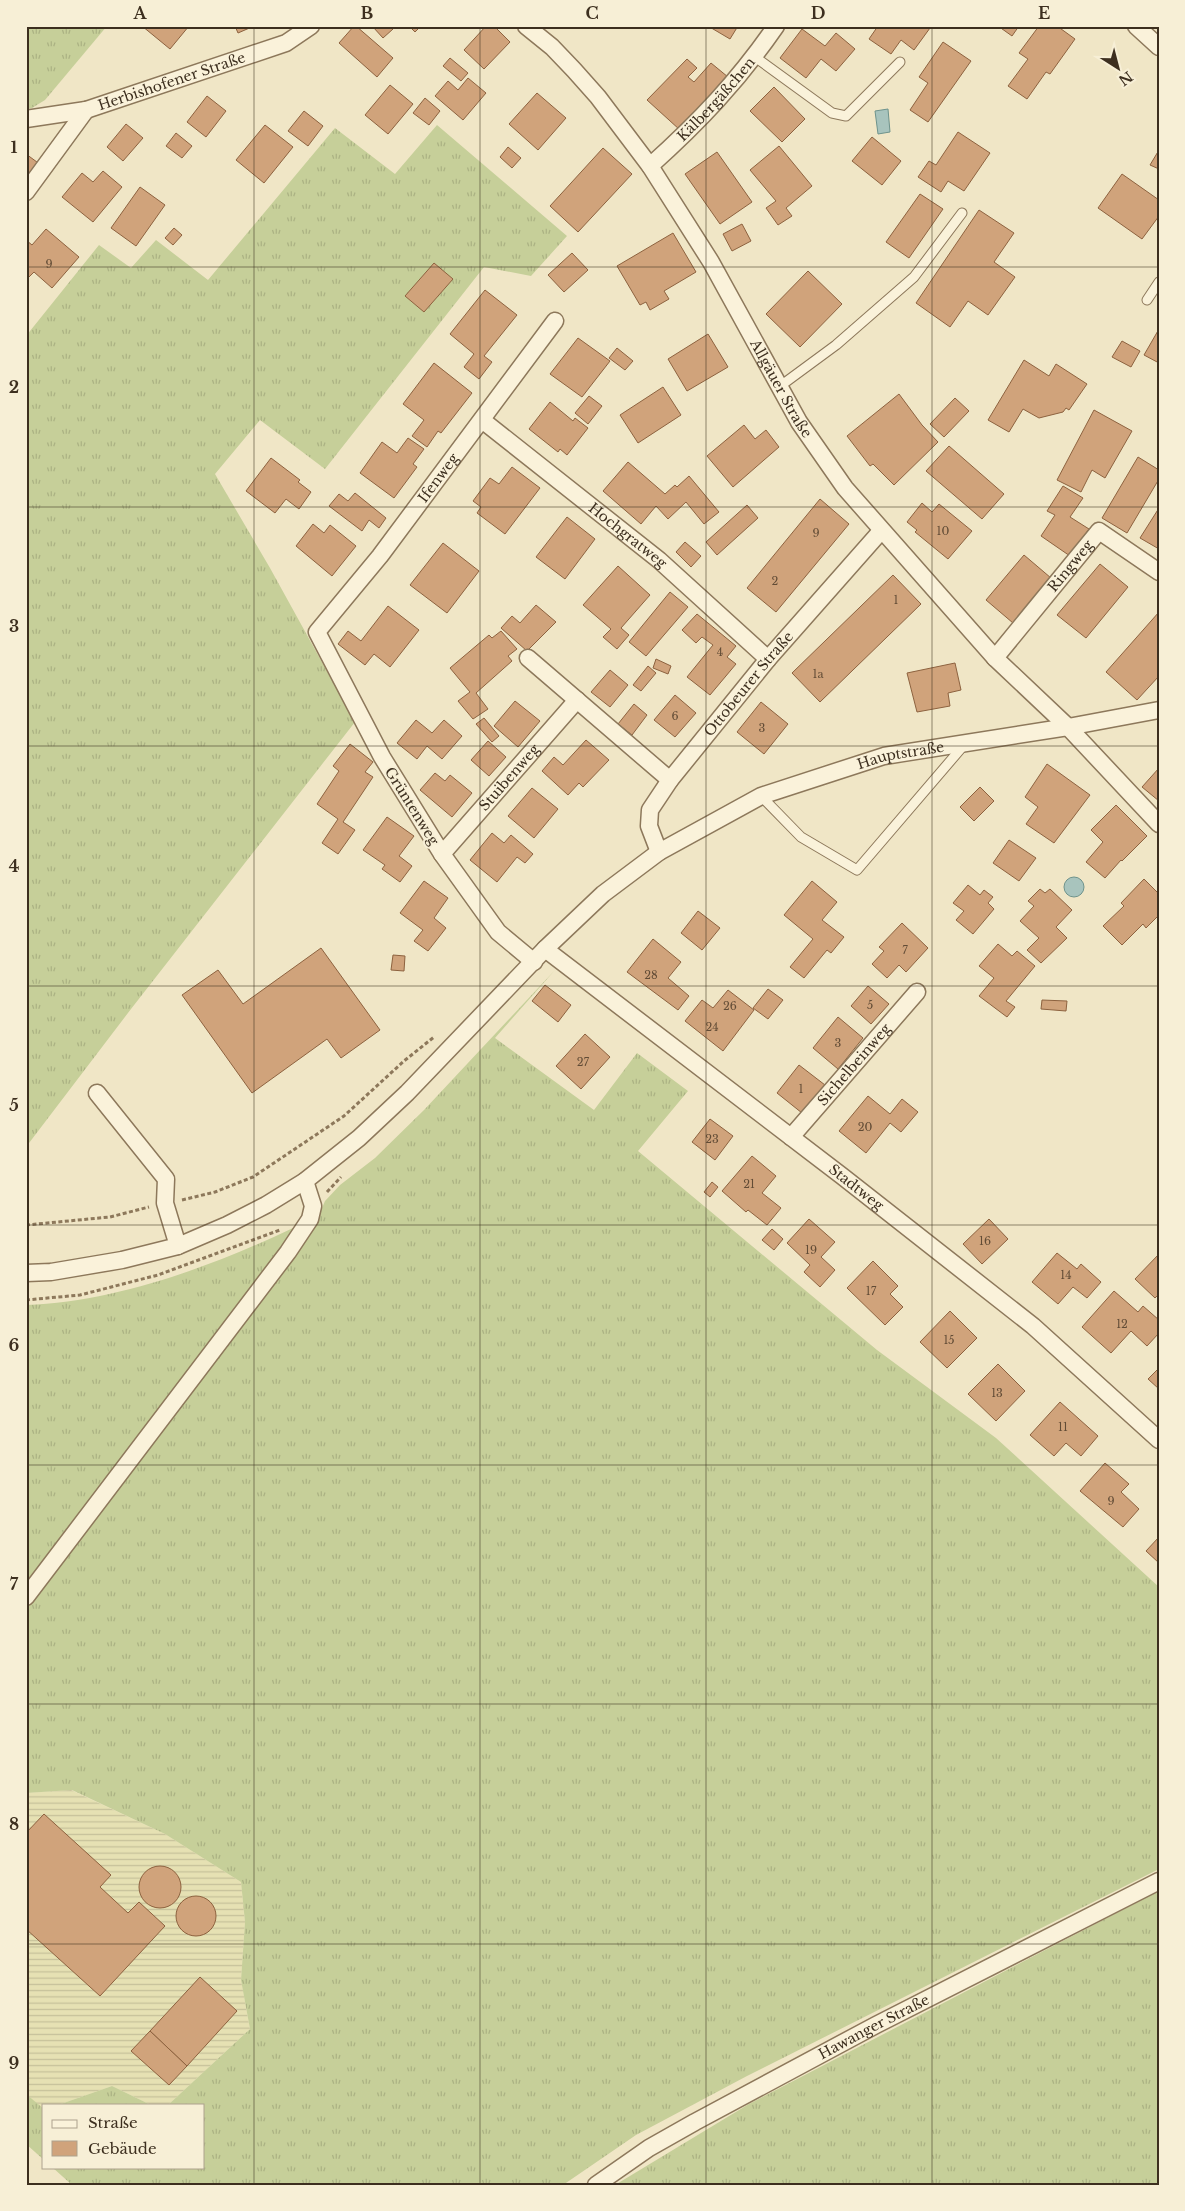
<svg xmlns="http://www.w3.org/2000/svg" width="1185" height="2211" font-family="'Libre Baskerville',serif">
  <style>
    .farmland { fill: url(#farmland-rules) }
    .grass { fill: url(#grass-tufts) }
    .water { fill: #a8c4bd; stroke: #6e938c }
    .building { fill: #d0a37b; stroke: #8d623f }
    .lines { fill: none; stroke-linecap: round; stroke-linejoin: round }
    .service-casing { stroke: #8d785b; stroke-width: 11 }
    .minor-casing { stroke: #8d785b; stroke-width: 19 }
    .path { stroke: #8d785b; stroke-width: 3; stroke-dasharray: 4 2.5; stroke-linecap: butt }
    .service { stroke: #faf2da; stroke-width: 9 }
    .minor { stroke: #faf2da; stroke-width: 16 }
    .grid { fill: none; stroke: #3d2f1f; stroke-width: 1; stroke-opacity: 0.55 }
    .labels { text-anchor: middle; stroke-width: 4; stroke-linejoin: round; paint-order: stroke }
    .number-label { font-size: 11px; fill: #624c36 }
    .street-label { font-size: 14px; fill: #3d2f1f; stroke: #f7efd6 }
    .neatline { fill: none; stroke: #3d2f1f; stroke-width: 2 }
    .grid-label { font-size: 16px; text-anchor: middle; font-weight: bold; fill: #3d2f1f }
  </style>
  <defs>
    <pattern id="farmland-rules" width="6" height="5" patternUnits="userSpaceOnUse" patternTransform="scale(1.25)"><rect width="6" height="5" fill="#e6e1b3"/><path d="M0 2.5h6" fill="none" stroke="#c6c19a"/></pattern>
    <pattern id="grass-tufts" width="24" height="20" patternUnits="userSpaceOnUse" patternTransform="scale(1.25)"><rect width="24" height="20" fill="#c6cf99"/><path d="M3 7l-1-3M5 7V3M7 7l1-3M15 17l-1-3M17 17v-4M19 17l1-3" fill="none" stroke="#abb283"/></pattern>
  </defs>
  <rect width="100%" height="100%" fill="#f0e6c6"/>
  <polygon class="farmland" points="71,1790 165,1834 241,1882 245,1922 241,1980 250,2029 168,2105 151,2105 112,2086 58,2105 44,2105 43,2110 26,2094 26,1793"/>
  <g class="grass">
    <polygon points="26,26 107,26 45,100 32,108 26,109"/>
    <polygon points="437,125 567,236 531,276 484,267 325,469 260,420 215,474 270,568 355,722 131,1009 26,1147 26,336 99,245 131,268 156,240 208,280 335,128 395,174"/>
    <polygon points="555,970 495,1038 594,1110 637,1053 688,1091 638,1151 877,1350 996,1438 1159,1587 1159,1869 747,2076 636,2135 563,2185 72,2185 52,2167 204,2167 204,2105 168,2105 250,2029 241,1980 245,1922 241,1882 165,1834 72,1790 26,1793 26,1604 316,1222 325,1201 340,1185 375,1158 424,1110"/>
    <path d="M293,1228L296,1230L26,1589V1305C116,1302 213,1266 293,1228Z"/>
    <polygon points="1159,1891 1159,2185 615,2185 749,2104"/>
    <polygon points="112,2086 151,2105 58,2105"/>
    <polygon points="26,2094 44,2109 44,2160 26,2144"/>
  </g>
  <g class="water">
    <polygon points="888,109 890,132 878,134 875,111"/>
    <circle cx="1074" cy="887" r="10"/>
  </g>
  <g class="building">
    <polygon points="142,26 189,26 170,49"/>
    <polygon points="235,26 254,26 238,33"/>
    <polygon points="354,26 356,26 393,58 377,77 339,43"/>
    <polygon points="375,26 391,26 393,29 383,38 373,27"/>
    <polygon points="409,26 421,26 415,32"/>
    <polygon points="486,26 494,26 510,42 484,69 464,50"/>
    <polygon points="708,26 738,26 730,39"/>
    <polygon points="878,26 928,26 930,28 914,50 901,40 891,54 869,39"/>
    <polygon points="998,26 1019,26 1012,36"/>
    <polygon points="1039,26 1057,26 1075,39 1050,74 1046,72 1027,99 1008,86 1028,59 1019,53"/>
    <polygon points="802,29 825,46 836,33 855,49 836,71 821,59 806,78 780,58"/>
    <polygon points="943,42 971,61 928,122 910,110 928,83 919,77"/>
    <polygon points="450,58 468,73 461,81 443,66"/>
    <polygon points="687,59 697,68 688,77 694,82 711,63 728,77 680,130 647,100"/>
    <polygon points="468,78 486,93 463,120 435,96 448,81 458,90"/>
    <polygon points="390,85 413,104 388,134 365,115"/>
    <polygon points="774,87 805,119 782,142 750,111"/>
    <polygon points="537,93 566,118 538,150 509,124"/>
    <polygon points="207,96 226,111 206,137 187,122"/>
    <polygon points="425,98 440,111 429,125 413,113"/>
    <polygon points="304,111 323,126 308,146 288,131"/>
    <polygon points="126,124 143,138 123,161 107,147"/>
    <polygon points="265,125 293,147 264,183 236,160"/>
    <polygon points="958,132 990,153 964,191 948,181 941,192 918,177 929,161 936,165"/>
    <polygon points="176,133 192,146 182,158 166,146"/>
    <polygon points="872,137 901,161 882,185 852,161"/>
    <polygon points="779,146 812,186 786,208 792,216 778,225 766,208 776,201 750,170"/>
    <polygon points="508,147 521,158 512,168 500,157"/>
    <polygon points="603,148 632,174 578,232 550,206"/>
    <polygon points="1159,150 1159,169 1150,165"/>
    <polygon points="717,152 752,202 720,224 685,174"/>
    <polygon points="26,154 41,165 26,185"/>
    <polygon points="103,171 122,187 93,222 62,197 82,173 93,182"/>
    <polygon points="1122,174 1159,200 1159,216 1142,239 1098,208"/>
    <polygon points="140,187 165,205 136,246 111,228"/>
    <polygon points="920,194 943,209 909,258 886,242"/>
    <polygon points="979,210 1014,233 994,262 1015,277 988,315 968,301 950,327 916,303"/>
    <polygon points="742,224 751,241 732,251 723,234"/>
    <polygon points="174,228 182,235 173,245 165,238"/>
    <polygon points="46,229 79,257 52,288 34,272 26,280 26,240 32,245"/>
    <polygon points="673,233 696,272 664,291 669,299 650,310 646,302 640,305 617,266"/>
    <polygon points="572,253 588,270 564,292 548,275"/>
    <polygon points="434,263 453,279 424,312 405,296"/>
    <polygon points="808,271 842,304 800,347 766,314"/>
    <polygon points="485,290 517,315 484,356 492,362 479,379 464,367 474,354 450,334"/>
    <polygon points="1159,329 1159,363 1144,355"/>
    <polygon points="708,334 728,367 687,391 668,359"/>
    <polygon points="578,338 610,361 582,397 550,374"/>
    <polygon points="1122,341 1140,351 1131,367 1112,357"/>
    <polygon points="617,348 633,361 625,370 609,358"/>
    <polygon points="1024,360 1049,376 1056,364 1087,384 1069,410 1066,408 1063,412 1039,418 1023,409 1009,432 988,420"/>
    <polygon points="434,363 472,393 441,433 438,431 427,447 412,436 424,420 403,404"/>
    <polygon points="663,387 681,415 638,443 620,415"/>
    <polygon points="899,394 922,425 938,442 894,485 873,464 870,466 847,436"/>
    <polygon points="589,396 602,406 588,424 575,413"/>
    <polygon points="955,398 969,411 944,437 930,424"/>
    <polygon points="550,402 573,421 575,418 588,428 567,455 560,449 558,452 529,429"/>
    <polygon points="1094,410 1132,431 1105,478 1092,470 1081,492 1057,480"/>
    <polygon points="744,425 755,439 766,430 779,447 733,487 707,456"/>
    <polygon points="408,438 424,449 413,464 417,467 394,498 360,473 382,442 397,453"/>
    <polygon points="949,446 1004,494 982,519 926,471"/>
    <polygon points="1138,457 1159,470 1159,479 1127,533 1102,518"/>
    <polygon points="271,458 300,480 298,482 311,492 299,509 286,499 275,513 246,491"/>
    <polygon points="628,462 665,494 675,485 677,487 689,476 719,512 704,524 686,502 668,519 656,506 641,524 603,491"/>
    <polygon points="512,467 540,488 505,534 477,513 481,507 473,501 490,478 499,484"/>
    <polygon points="1063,486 1083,498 1070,517 1089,529 1070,556 1041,536 1055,515 1047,511"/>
    <polygon points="355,493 386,518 379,528 369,520 362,531 329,506 339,494 348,501"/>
    <polygon points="820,499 849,524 776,612 747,588"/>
    <polygon points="922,503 932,512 939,504 972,531 948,559 915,532 917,530 907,522"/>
    <polygon points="747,505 758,518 717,555 706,542"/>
    <polygon points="1159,508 1159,549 1140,538"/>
    <polygon points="567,517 595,539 565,579 536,557"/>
    <polygon points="313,524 324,533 330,525 356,546 332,576 296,546"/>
    <polygon points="685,542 701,556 691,567 676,552"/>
    <polygon points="443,543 479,571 447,613 410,585"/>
    <polygon points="1024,555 1051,578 1013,623 986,600"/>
    <polygon points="1100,564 1128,587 1086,638 1057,615"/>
    <polygon points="618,566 650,595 621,628 629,635 617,649 603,637 611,629 583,605"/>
    <polygon points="893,575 921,604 820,702 792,673"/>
    <polygon points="670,592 688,607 646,656 629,642"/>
    <polygon points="536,605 556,622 527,651 501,628 512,616 520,623"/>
    <polygon points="388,606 419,630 390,667 374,654 365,665 338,644 348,631 361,641"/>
    <polygon points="1159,612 1159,676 1137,700 1106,672"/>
    <polygon points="697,614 736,646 727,657 736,664 710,695 687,677 713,645 702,637 696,643 682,630"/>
    <polygon points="501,631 517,649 508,656 512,661 476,693 488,709 473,719 458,701 470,692 450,668 489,635 492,638"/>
    <polygon points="656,659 671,666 668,674 653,668"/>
    <polygon points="955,663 961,690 948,693 950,706 917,712 907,673"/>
    <polygon points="648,666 656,673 641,691 633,685"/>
    <polygon points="610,670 628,685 610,707 591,692"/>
    <polygon points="675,695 696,713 675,737 654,720"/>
    <polygon points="515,701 540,721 518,747 494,726"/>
    <polygon points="761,702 788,724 764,754 737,732"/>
    <polygon points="634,704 647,715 632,735 618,724"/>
    <polygon points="484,718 499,736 492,742 476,724"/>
    <polygon points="416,720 432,733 444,720 462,736 442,759 427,746 417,759 397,743"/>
    <polygon points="586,740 609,760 583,787 579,783 568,795 542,771 554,757 563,765"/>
    <polygon points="488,741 506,757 489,776 471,760"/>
    <polygon points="350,744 373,762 365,772 373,777 343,822 355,830 338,854 322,843 338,819 317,804 339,771 333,766"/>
    <polygon points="1047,764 1090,795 1054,843 1026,824 1038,807 1025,797"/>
    <polygon points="1159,768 1159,801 1142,787"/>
    <polygon points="435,773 445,781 450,775 472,793 452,817 420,790"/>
    <polygon points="980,787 994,801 974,821 960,807"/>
    <polygon points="532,788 558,809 534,838 508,816"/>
    <polygon points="1116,805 1147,836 1122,861 1121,860 1105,878 1086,862 1103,842 1091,830"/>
    <polygon points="387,817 414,836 399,856 412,866 400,882 382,869 385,865 363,850"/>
    <polygon points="492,833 504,843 511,835 533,854 525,863 517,857 497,882 470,860"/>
    <polygon points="1009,840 1036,858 1019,881 993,863"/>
    <polygon points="1144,879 1159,894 1159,915 1146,928 1143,924 1122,945 1103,926 1124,906 1121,903"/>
    <polygon points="424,881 448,898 434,918 446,928 428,951 414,941 423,930 400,913"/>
    <polygon points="812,881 837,902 822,920 844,937 831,953 827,950 804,978 790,967 813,939 784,915"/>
    <polygon points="968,885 980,895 984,890 993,897 988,903 994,909 973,934 956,920 964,911 953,903"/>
    <polygon points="1040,889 1045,893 1050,889 1072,910 1056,927 1067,938 1041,963 1027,950 1039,938 1020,921 1034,906 1028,901"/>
    <polygon points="698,911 720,928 702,950 681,933"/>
    <polygon points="902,923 928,948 906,972 899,965 887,978 872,964 884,951 879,947"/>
    <polygon points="653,939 681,962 668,978 689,996 678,1010 627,972"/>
    <polygon points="998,944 1012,956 1017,951 1035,966 1006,1001 1015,1007 1007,1017 979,996 994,978 979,966"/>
    <polygon points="321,948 380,1030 341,1058 327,1039 252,1093 182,995 218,970 243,1004"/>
    <polygon points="393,955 405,956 404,971 391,970"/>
    <polygon points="545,985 571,1005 558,1022 532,1001"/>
    <polygon points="868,986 889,1004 871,1024 851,1006"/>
    <polygon points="768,989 783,1000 768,1019 753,1008"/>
    <polygon points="728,990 754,1010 723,1051 685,1021 702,1000 713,1008"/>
    <polygon points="1042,1000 1067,1001 1066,1011 1041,1009"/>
    <polygon points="838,1017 863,1038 838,1069 813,1048"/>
    <polygon points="585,1034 610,1057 581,1089 556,1066"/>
    <polygon points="799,1065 825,1085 802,1113 777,1093"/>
    <polygon points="868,1096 890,1114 902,1099 918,1112 901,1132 890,1123 866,1153 839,1131"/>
    <polygon points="710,1119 733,1136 715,1160 692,1142"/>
    <polygon points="752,1156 776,1176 762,1193 781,1208 767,1225 748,1210 746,1212 722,1191"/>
    <polygon points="712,1182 718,1187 710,1197 704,1192"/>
    <polygon points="809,1219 835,1242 821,1257 835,1270 820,1287 804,1272 810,1265 787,1243"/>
    <polygon points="989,1219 1008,1239 982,1264 963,1244"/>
    <polygon points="772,1229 783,1239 774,1250 762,1240"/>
    <polygon points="1057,1253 1077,1269 1081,1264 1101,1282 1087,1298 1073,1287 1058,1304 1032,1282"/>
    <polygon points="1159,1254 1159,1294 1155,1298 1135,1279"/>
    <polygon points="873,1261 898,1286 890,1294 903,1307 885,1325 847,1288"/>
    <polygon points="1114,1291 1138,1312 1143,1306 1159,1320 1159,1333 1147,1346 1131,1331 1111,1353 1082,1327"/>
    <polygon points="950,1311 977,1338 947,1368 920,1342"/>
    <polygon points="998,1364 1025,1391 996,1421 968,1394"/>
    <polygon points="1159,1368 1159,1389 1148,1379"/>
    <polygon points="1060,1402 1098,1436 1081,1456 1066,1443 1054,1456 1030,1435"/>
    <polygon points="1105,1463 1129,1484 1121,1492 1139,1509 1123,1527 1080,1491"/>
    <polygon points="1159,1537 1159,1563 1146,1551"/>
    <polygon points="44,1814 111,1875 100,1887 128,1913 139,1902 165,1926 100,1996 26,1929 26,1833"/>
    <circle cx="160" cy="1887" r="21"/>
    <circle cx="196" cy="1916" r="20"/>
    <polygon points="200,1977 237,2011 187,2066 150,2031"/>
    <polygon points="150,2031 187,2066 169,2085 131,2051"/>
  </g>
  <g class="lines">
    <g class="service-casing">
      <g id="service">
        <polyline points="755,57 832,113 846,116 900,62"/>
        <polyline points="1147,300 1159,282"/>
        <polyline points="779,387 836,345 914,277 962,213"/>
        <polyline points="761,796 801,837 857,870 964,745"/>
      </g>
    </g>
    <g class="minor-casing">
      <g id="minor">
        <path id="s1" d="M526,26L552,47L574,70L598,97L650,166L711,262L799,422L845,488L995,658L1068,727L1159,824"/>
        <polyline points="1136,26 1159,47"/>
        <path id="s2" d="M26,119L86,110L286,43L311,26"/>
        <path id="s3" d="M650,166C699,122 738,81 776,26"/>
        <polyline points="26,192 86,110"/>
        <path id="s4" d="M482,420L659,560L768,659"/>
        <polyline points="528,658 670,780"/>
        <path id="s5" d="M995,658L1099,531L1159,572"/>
        <path id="s6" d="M659,852L649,826L650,810L670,780L768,659L881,531"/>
        <path id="s7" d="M442,854L577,700"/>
        <path id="s8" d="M545,949L842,1176L1033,1326L1159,1440"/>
        <path id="s9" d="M534,962L498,932L442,854L382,757L317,632L380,556L555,321"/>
        <polyline points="97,1093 166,1179 165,1203 178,1246"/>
        <path id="s10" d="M791,1137L917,992"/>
        <path id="s11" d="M26,1273L51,1272L122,1260L178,1246L227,1225L266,1205L305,1181L359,1138L407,1093L545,949L603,894L659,852L761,796L884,756L1068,727L1159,710"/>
        <polyline points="26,1597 288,1252 310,1219 313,1206 305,1181"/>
        <path id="s12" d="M596,2185L649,2148L695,2122L876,2025L1159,1881"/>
      </g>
    </g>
    <g class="path">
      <polyline points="327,1192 341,1177"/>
      <polyline points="182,1200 215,1192 253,1177 344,1116 404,1061 434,1037"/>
      <polyline points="26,1225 110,1217 149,1207"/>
      <polyline points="26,1300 80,1295 158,1275 280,1230"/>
    </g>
    <use href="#service" class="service"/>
    <use href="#minor" class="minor"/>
  </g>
  <path class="grid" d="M254,26V2185M480,26V2185M706,26V2185M932,26V2185M26,267H1159M26,507H1159M26,746H1159M26,986H1159M26,1225H1159M26,1465H1159M26,1704H1159M26,1944H1159"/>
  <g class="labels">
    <g class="number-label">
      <text x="49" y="268">9</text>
      <text x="943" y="535">10</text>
      <text x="816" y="537">9</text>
      <text x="775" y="585">2</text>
      <text x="896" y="604">1</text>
      <text x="720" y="656">4</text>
      <text x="818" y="678">1a</text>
      <text x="675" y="720">6</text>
      <text x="762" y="732">3</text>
      <text x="905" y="954">7</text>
      <text x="651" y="979">28</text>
      <text x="870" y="1009">5</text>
      <text x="730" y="1010">26</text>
      <text x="712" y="1031">24</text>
      <text x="838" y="1047">3</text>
      <text x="583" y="1066">27</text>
      <text x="801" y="1093">1</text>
      <text x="865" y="1131">20</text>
      <text x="712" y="1143">23</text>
      <text x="749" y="1188">21</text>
      <text x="985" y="1245">16</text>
      <text x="811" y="1254">19</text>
      <text x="1066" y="1279">14</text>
      <text x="871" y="1295">17</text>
      <text x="1122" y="1328">12</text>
      <text x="949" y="1344">15</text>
      <text x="997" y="1397">13</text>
      <text x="1063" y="1431">11</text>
      <text x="1111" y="1505">9</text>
    </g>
    <g class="street-label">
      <text dy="5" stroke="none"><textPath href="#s2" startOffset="151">Herbishofener Straße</textPath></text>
      <text dy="5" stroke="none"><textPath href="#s3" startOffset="94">Kälbergäßchen</textPath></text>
      <text dy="5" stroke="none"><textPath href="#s1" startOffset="446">Allgäuer Straße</textPath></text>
      <text dy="5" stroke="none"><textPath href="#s9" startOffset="594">Ifenweg</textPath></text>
      <text dy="5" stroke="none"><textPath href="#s4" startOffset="186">Hochgratweg</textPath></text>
      <text dy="5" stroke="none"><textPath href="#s5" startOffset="119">Ringweg</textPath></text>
      <text dy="5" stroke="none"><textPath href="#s6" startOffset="204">Ottobeurer Straße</textPath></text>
      <text dy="5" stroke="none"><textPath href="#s11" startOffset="1044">Hauptstraße</textPath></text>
      <text dy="5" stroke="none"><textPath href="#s7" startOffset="102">Stuibenweg</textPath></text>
      <text transform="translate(412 806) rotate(58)" y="5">Grüntenweg</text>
      <text dy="5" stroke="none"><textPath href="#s10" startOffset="96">Sichelbeinweg</textPath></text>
      <text dy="5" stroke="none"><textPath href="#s8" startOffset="392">Stadtweg</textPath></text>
      <text dy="5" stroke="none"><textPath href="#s12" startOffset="320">Hawanger Straße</textPath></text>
    </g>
  </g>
  <rect width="1185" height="2211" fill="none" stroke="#f7efd6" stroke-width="55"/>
  <rect x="42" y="2104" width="162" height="65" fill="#f7efd6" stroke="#ada28d"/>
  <rect x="52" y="2120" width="25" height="8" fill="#faf2da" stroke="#ada28d"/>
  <text x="88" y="2128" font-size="15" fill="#3d2f1f">Straße</text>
  <rect x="52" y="2141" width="25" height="15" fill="#d0a37b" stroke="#ada28d"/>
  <text x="88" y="2154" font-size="15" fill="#3d2f1f">Gebäude</text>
  <g transform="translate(1118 68) rotate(144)" stroke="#f7efd6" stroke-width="4" paint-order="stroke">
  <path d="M0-4L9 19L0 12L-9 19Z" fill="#3d2f1f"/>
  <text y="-8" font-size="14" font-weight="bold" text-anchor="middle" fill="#3d2f1f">N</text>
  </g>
  <rect x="28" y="28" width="1130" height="2156" class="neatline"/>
  <g class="grid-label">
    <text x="140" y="19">A</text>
    <text x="367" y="19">B</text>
    <text x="592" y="19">C</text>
    <text x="818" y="19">D</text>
    <text x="1044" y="19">E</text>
    <text x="14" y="153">1</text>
    <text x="14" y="393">2</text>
    <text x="14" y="632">3</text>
    <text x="14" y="872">4</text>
    <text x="14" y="1111">5</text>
    <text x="14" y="1351">6</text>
    <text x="14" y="1590">7</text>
    <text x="14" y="1830">8</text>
    <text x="14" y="2069">9</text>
  </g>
</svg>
